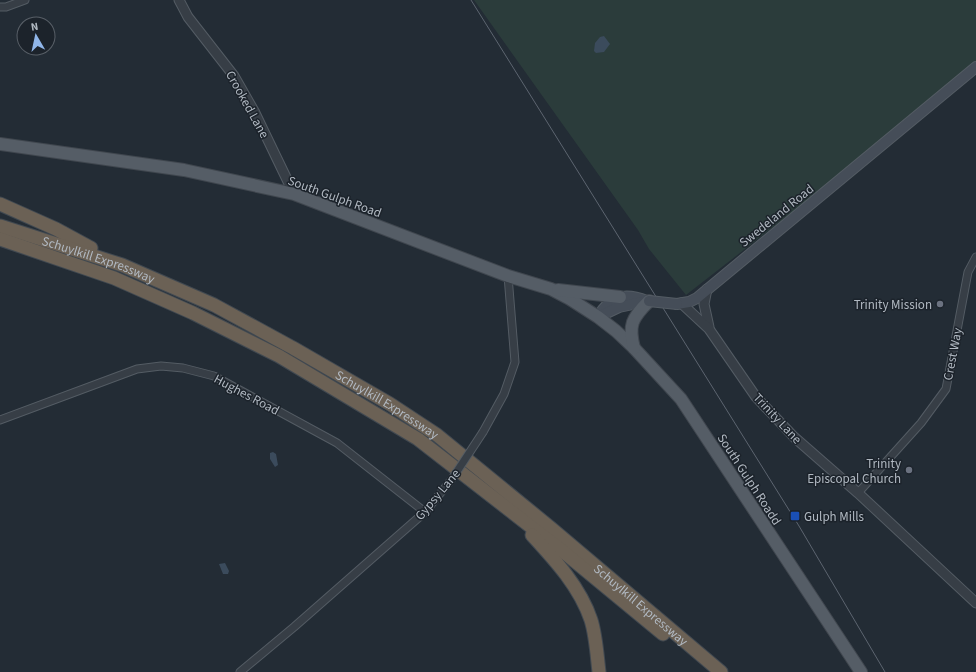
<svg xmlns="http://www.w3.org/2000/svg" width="976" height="672" font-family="'Source Sans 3',sans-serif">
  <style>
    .green { fill: #2b3c3b }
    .water { fill: #3b4b5c }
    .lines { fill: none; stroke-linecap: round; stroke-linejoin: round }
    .minor-casing { stroke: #545c64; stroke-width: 9 }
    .tertiary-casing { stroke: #545c64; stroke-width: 11 }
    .secondary-casing { stroke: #545c64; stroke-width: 12 }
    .primary-casing { stroke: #40474f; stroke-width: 14 }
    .motorway-casing { stroke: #414951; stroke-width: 15 }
    .minor { stroke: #373e46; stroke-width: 7 }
    .tertiary { stroke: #373e46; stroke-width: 9 }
    .secondary { stroke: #454d58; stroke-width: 10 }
    .primary { stroke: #555d66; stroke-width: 12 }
    .motorway { stroke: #6b6155; stroke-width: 13 }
    .tram { stroke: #5d6570; stroke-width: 1 }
    .minor-bridge-casing { stroke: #545c64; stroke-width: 9; stroke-linecap: butt }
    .secondary-bridge-casing { stroke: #545c64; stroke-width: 12; stroke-linecap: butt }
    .minor-bridge { stroke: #373e46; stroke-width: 7 }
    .secondary-bridge { stroke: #454d58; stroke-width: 10 }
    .worship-dot { fill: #6b7280; stroke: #1c232b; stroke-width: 1.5 }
    .transit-dot { fill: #1a4fb4; stroke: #1c232b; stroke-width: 1.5 }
    .labels { text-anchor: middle; stroke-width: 3; stroke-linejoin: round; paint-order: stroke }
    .street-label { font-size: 13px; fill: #b1b9c2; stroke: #1c232b }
    .poi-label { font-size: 13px; fill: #b1b9c2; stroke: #1c232b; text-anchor: end }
  </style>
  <rect width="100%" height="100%" fill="#232c35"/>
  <polygon class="green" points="474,0 976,0 976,69 686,295 649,249 638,230"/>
  <g class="water">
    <polygon points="604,36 610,44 604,52 596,53 594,51 595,43 600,37"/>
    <polygon points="273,452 276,454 278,465 275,467 270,459 270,453"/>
    <polygon points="225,563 229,571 228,574 223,574 219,564"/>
  </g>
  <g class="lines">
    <g class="minor-casing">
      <g id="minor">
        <polyline points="0,7 6,7 25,0"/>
        <polyline points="0,420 137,369 161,366 183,368 214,376 337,443 425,512"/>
        <polyline points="483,432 504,394 515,362 508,276"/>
        <polyline points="858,493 921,423 946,389 968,272 976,257"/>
        <polyline points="240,672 294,627 425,512 452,479"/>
      </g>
    </g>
    <g class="tertiary-casing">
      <g id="tertiary">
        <polyline points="179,0 188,17 234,76 254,111 294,194"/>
        <polyline points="707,289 704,304 709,327"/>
        <polyline points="681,303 709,329 756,397 794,437 858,493 976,603"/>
      </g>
    </g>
    <g class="secondary-casing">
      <g id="secondary">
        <polyline points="677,304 689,302 697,298 976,67"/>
        <path d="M598,317C610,296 624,292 647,301"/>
        <polyline points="598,317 619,307 647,301"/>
      </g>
    </g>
    <g class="primary-casing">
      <g id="primary">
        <polyline points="0,144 184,170 294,194 508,276 551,289 570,299 598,317 616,331 634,348 681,399 861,672"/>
        <polyline points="558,290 620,297"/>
        <path d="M634,348C628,325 632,318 649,301"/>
      </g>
    </g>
    <g class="motorway-casing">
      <g id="motorway">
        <polyline points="0,204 56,229 91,248"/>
        <path id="s1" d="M0,226L122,265L214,305L293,348L390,404L437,435L552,529L721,672"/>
        <polyline points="0,239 114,278 193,313 279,356 418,439 566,554 663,634"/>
        <path d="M532,535C555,560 580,587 591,620C596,636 597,655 599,672"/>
      </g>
    </g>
    <use href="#minor" class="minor"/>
    <use href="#tertiary" class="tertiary"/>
    <use href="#secondary" class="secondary"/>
    <use href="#primary" class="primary"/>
    <use href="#motorway" class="motorway"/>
    <polyline class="tram" points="471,0 799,526 885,672"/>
    <g class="minor-bridge-casing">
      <polyline id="minor-bridge" points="452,479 483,432"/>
    </g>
    <g class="secondary-bridge-casing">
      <polyline id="secondary-bridge" points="649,301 677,304"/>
    </g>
    <use href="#minor-bridge" class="minor-bridge"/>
    <use href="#secondary-bridge" class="secondary-bridge"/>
  </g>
  <g class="worship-dot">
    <circle cx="940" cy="304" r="4"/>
    <circle cx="909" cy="470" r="4"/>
  </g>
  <rect class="transit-dot" x="790" y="511" width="10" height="10" rx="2"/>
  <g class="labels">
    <g class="street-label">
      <text transform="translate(248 104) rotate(61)" y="5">Crooked Lane</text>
      <text transform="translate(335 196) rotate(20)" y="5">South Gulph Road</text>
      <text transform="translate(776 215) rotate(-39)" y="5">Swedeland Road</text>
      <text dy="5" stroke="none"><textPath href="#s1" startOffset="104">Schuylkill Expressway</textPath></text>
      <text transform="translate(952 354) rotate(-79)" y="5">Crest Way</text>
      <text transform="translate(247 394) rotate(28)" y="5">Hughes Road</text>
      <text dy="5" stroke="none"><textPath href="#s1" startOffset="428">Schuylkill Expressway</textPath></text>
      <text transform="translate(778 418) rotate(47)" y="5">Trinity Lane</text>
      <text transform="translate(750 479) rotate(57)" y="5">South Gulph Roadd</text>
      <text transform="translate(437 494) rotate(-50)" y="5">Gypsy Lane</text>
      <text dy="5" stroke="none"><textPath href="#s1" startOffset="752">Schuylkill Expressway</textPath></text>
    </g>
    <g class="poi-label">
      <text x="932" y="309">Trinity Mission</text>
      <text x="901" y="468">Trinity<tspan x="901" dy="15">Episcopal Church</tspan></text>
      <text x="804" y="521" text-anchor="start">Gulph Mills</text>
    </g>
  </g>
  <g transform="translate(36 36) rotate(351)"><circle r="19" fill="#1c232b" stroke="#585f67"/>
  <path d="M0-3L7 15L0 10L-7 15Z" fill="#90b6e9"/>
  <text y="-6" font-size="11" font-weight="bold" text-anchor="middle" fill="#b1b9c2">N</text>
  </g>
</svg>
